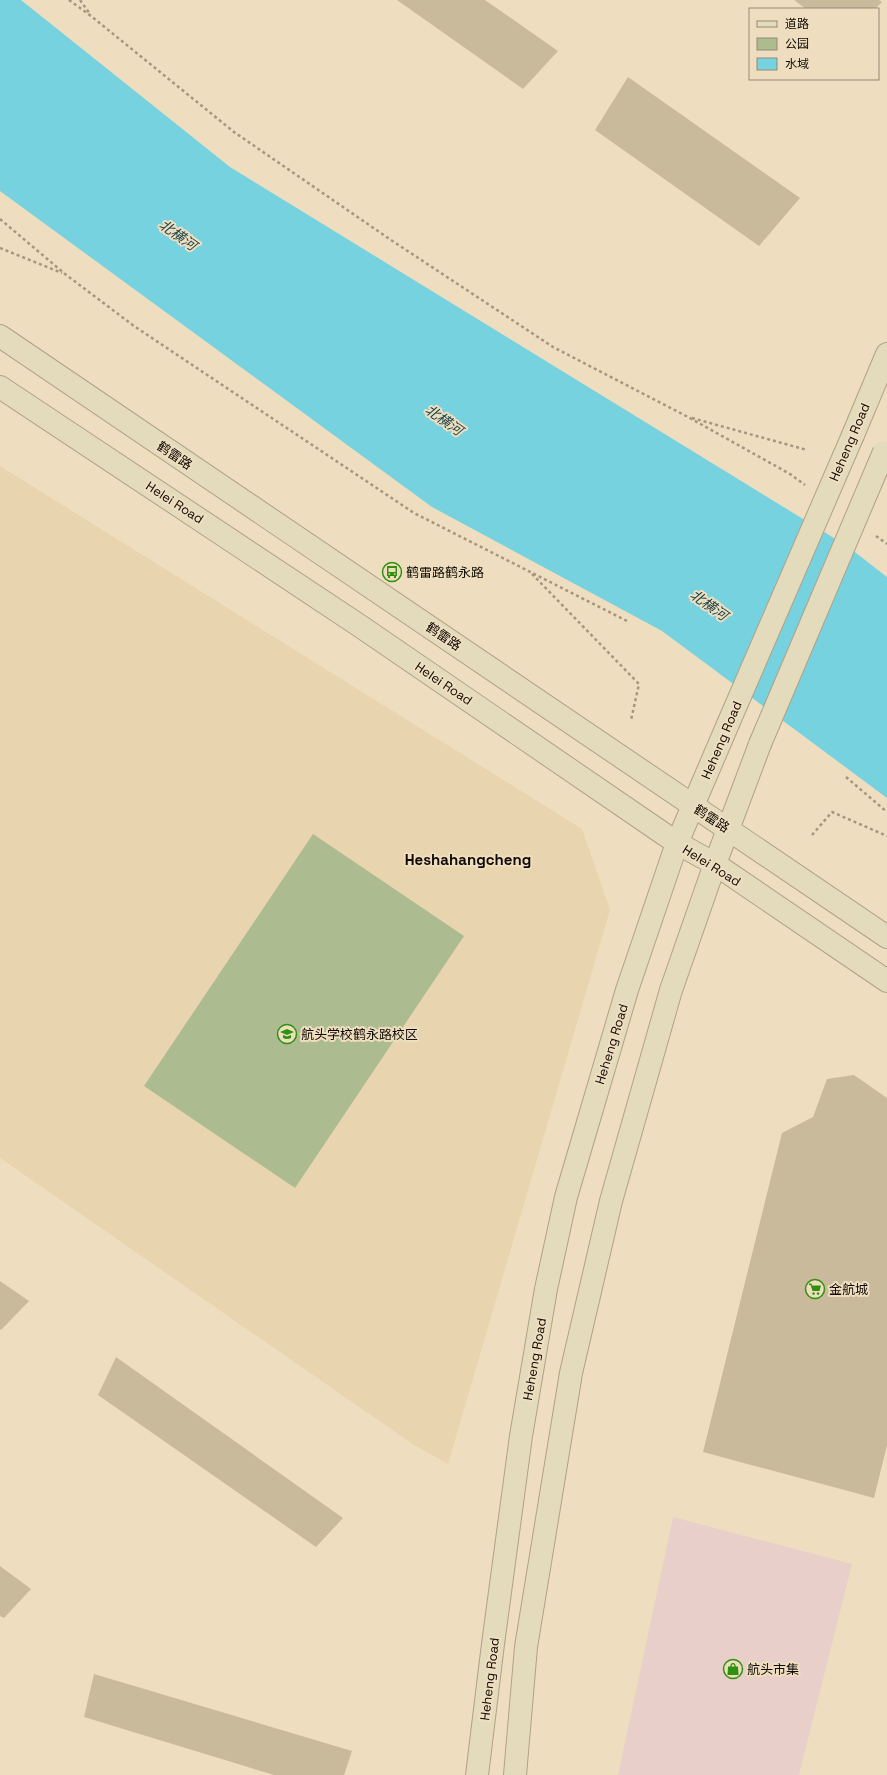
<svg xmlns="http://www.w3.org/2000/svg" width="887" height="1775" font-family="'Space Grotesk','Noto Sans SC',sans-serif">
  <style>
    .commercial { fill: #e9cfc9 }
    .built { fill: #e8d4ae }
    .green { fill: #adbb91 }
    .water { fill: #76d2df }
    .building { fill: #caba9c }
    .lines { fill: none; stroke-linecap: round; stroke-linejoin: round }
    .secondary-casing { stroke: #b1a185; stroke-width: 24 }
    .path { stroke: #a49780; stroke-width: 2.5; stroke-dasharray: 3 3; stroke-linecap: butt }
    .secondary { stroke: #e4dbbd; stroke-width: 22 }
    .secondary-bridge-casing { stroke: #b1a185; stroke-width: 24; stroke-linecap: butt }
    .secondary-bridge { stroke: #e4dbbd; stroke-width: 22 }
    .labels { text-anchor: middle; stroke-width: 4; stroke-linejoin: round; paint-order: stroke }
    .street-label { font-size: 13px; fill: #100a03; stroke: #eedebf }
    .poi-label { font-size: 13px; fill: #100a03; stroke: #eedebf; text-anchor: start }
    .water-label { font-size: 14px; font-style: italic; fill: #19444a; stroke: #eedebf }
    .quarter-label { font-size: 15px; font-weight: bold; fill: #100a03; stroke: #eedebf }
  </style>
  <rect width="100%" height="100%" fill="#eedebf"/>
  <polygon class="commercial" points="673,1517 852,1564 799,1775 618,1775"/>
  <polygon class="built" points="0,466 582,829 610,910 448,1464 414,1445 0,1158"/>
  <polygon class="green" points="313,834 464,936 295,1188 144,1086"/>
  <polygon class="water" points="0,0 21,0 230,167 847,546 887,577 887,798 662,631 432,507 0,191"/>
  <g class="building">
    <polygon points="397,0 485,0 558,51 523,89"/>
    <polygon points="794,0 879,0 882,2 875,9 806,9"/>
    <polygon points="628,77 800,198 759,246 595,130"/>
    <polygon points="854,1075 887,1098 887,1445 874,1498 703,1452 782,1133 813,1117 827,1079"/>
    <polygon points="0,1281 29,1301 1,1330 0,1329"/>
    <polygon points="116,1357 343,1518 316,1547 98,1395"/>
    <polygon points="0,1566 31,1589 4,1618 0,1616"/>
    <polygon points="94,1674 352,1751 344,1775 274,1775 84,1717"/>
  </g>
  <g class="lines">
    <g class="secondary-casing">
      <g id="secondary">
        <polyline points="0,336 887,937"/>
        <polyline points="0,387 360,626 677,843 715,864 887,981"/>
        <polyline points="853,435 887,354"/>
        <polyline points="477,1775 493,1644 521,1436 546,1289 566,1197 627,990 677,843 728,724"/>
        <polyline points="515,1775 526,1647 571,1373 611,1201 671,990 715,864 760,744"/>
      </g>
    </g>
    <g class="path">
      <polyline points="69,0 91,16 234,132 391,240 553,347 688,417 790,474 805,485"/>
      <polyline points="80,0 90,14"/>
      <polyline points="0,219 65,274 134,326 414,513 627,621"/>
      <polyline points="0,248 62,273"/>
      <polyline points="692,418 807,450"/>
      <polyline points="876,536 887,544"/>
      <polyline points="532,574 639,684 631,720"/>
      <polyline points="846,777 887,812"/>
      <polyline points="812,835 832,812 887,836"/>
    </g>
    <use href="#secondary" class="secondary"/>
    <g class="secondary-bridge-casing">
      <g id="secondary-bridge">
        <polyline points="728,724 853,435"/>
        <polyline points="760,744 884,452"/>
      </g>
    </g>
    <use href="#secondary-bridge" class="secondary-bridge"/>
  </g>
  <defs>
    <g id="bus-ring" transform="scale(1)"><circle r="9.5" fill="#eedebf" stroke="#30910f" stroke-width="1.5"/><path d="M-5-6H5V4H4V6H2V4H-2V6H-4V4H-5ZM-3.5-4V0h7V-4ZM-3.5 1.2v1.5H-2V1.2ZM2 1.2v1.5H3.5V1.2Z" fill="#30910f"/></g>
    <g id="school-ring" transform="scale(1)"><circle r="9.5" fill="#eedebf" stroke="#30910f" stroke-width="1.5"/><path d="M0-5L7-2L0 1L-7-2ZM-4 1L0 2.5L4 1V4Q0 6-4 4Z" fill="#30910f"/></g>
    <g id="supermarket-ring" transform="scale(1)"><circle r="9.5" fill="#eedebf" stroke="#30910f" stroke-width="1.5"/><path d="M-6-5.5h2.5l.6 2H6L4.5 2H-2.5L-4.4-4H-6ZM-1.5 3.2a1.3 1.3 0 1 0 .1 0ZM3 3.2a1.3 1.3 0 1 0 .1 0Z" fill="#30910f"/></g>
    <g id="shop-ring" transform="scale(1)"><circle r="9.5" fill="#eedebf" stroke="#30910f" stroke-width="1.5"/><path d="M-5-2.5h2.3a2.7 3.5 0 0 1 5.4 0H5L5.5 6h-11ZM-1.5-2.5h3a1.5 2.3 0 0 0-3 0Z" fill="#30910f"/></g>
  </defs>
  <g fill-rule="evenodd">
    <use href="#bus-ring" x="392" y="572"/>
    <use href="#school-ring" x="287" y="1034"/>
    <use href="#supermarket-ring" x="815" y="1289"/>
    <use href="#shop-ring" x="733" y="1669"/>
  </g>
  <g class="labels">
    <g class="street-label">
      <text transform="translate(849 442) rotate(-67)" y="5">Heheng Road</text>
      <text transform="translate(175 455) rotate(34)" y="5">鹤雷路</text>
      <text transform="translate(175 502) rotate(33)" y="5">Helei Road</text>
      <text transform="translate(444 636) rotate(34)" y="5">鹤雷路</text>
      <text transform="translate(444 683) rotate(34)" y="5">Helei Road</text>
      <text transform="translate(721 740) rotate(-67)" y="5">Heheng Road</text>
      <text transform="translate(712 818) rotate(33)" y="5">鹤雷路</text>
      <text transform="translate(712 865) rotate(32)" y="5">Helei Road</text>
      <text transform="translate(611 1044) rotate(-73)" y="5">Heheng Road</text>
      <text transform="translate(534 1359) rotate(-80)" y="5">Heheng Road</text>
      <text transform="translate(489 1679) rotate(-83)" y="5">Heheng Road</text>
    </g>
    <g class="poi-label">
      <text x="406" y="577">鹤雷路鹤永路</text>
      <text x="301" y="1039">航头学校鹤永路校区</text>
      <text x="829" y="1294">金航城</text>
      <text x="747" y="1674">航头市集</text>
    </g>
    <g class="water-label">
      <text transform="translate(178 235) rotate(35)" y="5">北横河</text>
      <text transform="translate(444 420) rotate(35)" y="5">北横河</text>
      <text transform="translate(709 605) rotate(35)" y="5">北横河</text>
    </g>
    <g class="quarter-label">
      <text x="468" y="865">Heshahangcheng</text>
    </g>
  </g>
  <rect x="749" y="8" width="130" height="72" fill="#eedebf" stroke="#958974"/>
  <rect x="757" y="21" width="20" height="6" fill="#e4dbbd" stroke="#958974"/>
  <text x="785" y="28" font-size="12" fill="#100a03">道路</text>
  <rect x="757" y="38" width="20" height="12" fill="#adbb91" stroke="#958974"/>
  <text x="785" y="48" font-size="12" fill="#100a03">公园</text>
  <rect x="757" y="58" width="20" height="12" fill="#76d2df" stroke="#958974"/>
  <text x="785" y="68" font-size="12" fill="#100a03">水域</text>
</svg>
